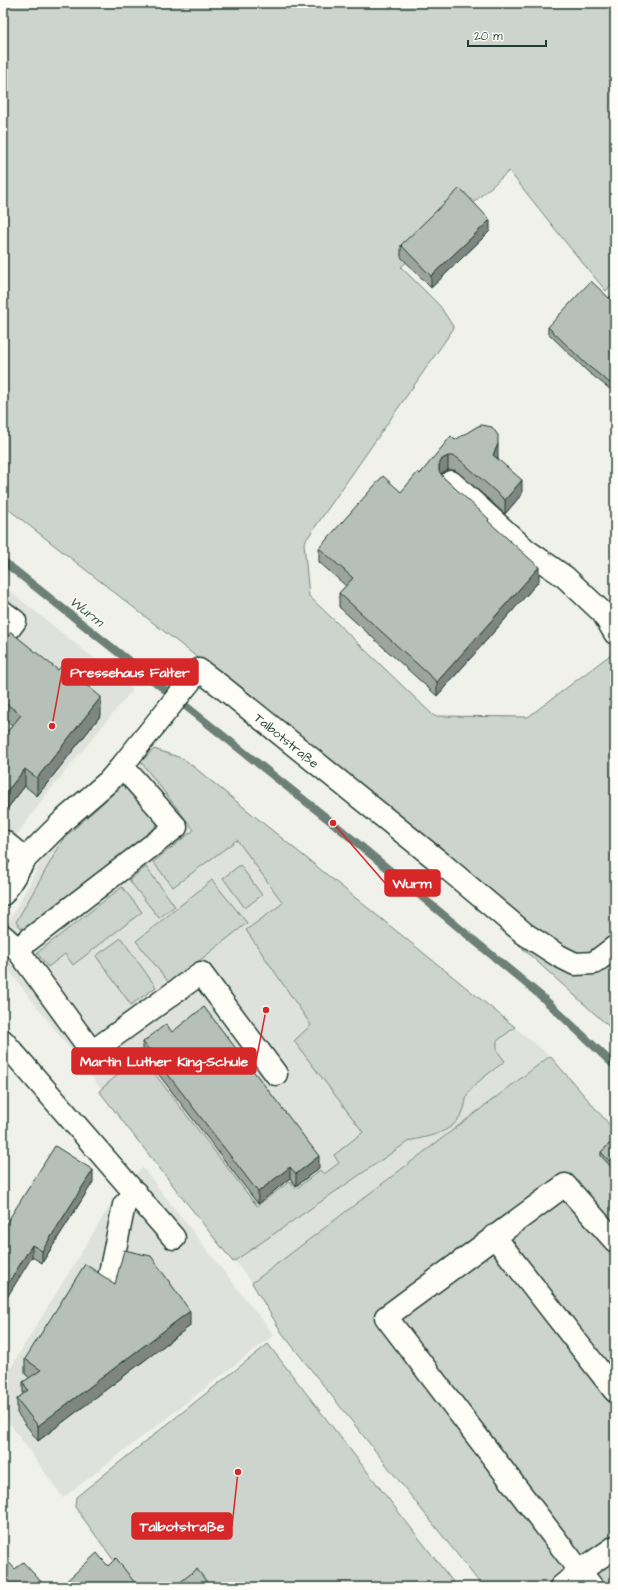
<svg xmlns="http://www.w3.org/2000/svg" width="618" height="1590" font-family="'Architects Daughter',sans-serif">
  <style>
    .built { fill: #dfe2dc }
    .green { fill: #cdd3cd; stroke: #768880 }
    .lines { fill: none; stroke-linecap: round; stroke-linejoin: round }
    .stream { stroke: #6c8077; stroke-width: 8 }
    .minor-casing { stroke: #1f3d34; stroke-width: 25 }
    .minor { stroke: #fdfcf7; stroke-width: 22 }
    .wall { fill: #9da49e; stroke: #1f3d34 }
    .shaded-wall { fill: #7f8681; stroke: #1f3d34 }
    .building { fill: #b6bfb8; stroke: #1f3d34 }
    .labels { text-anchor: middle; stroke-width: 3; stroke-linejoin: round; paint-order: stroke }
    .street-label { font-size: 13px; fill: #1f3d34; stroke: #fdfcf7 }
    .water-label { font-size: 14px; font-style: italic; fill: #455e56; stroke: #fdfcf7 }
    .leader { fill: none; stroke: #d62828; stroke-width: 1.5 }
    .callout-dot { fill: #d62828; stroke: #fdfcf7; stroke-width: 1.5 }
    .callout { fill: #d62828; stroke: #d62828; stroke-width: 1.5 }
    .callout-label { font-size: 14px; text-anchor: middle; font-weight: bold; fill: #fff }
  </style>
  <rect width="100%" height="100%" fill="#f0f1eb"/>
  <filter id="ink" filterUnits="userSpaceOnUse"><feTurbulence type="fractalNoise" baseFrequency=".025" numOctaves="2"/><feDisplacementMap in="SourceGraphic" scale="8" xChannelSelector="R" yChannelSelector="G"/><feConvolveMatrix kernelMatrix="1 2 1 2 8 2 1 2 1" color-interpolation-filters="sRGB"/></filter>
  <g filter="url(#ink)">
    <g class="built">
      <polygon points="3,586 133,689 46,795 3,854"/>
      <polygon points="155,748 185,759 550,1056 252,1283 3,963 3,933 57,831 124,776"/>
      <polygon points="142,1167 274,1335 63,1498 3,1414 3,1380 114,1199"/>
    </g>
    <g class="green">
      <polygon points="3,3 615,3 615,280 606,291 567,244 509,171 401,267 440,306 454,328 304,543 309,596 434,716 528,717 614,652 615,653 615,1032 221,676 3,505"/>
      <path d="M154,749L184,759L515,1027L497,1041V1051L505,1061C493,1071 477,1080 468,1094C465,1099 466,1106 463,1111C455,1133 429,1136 409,1141L233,1262L99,1091L140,1055L257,1206L290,1181L296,1189L320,1170L324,1174L339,1163L334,1155L363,1132L294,1041L311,1025L246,930L283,903L237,840L173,887L153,862L194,830L141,762Z"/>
      <polygon points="126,782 157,823 153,832 27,929 21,928 16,922 64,838"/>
      <polygon points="240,865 262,895 245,908 223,878"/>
      <polygon points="146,867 175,906 159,918 129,880"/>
      <polygon points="212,880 247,923 170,984 136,941"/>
      <polygon points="122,887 142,912 73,965 65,954 48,967 37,953"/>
      <polygon points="121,938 156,987 131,1005 96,956"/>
      <polygon points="550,1056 615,1131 615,1587 483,1587 282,1333 252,1283"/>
      <polygon points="268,1344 457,1587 133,1587 75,1507 76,1497"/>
    </g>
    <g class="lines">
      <polyline class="stream" points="3,561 333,823 541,996 615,1066"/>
      <g class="minor-casing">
        <g id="minor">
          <polyline points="451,482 526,550 565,577 603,613 615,633"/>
          <polyline points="3,612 15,621 3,637"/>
          <polyline points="3,841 25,859"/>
          <polyline points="3,894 25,859 65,819 109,781 122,766 199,670 222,687 441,863 525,934 559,956 575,964 594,963 615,947"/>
          <polyline points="3,936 17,949 92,1052 201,973 276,1074"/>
          <polyline points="17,949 176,827 122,766"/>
          <polyline points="3,1041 174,1238"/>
          <polyline points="494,1236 615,1391"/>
          <polyline points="110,1273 124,1205 136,1193"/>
          <polyline points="561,1587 580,1571 615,1547"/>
          <polyline points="592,1587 386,1317 565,1185 615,1241"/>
        </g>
      </g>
      <use href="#minor" class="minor"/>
    </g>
    <g class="wall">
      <polygon points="490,231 431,288 401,257 401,245"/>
      <polygon points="615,292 615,393 587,371 548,333 548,327 609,298"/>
      <polygon points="455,440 498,458 498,459 522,494 505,514 459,473 454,470 448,470 442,473 441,475 443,477 489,522 539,581 437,696 339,607 339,593 346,586 319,562 319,548 401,492"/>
      <polygon points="3,632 101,715 37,796 25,786 3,814 3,737 12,726 3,718"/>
      <polygon points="172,1032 319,1168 296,1186 290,1178 258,1204 143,1054 143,1042"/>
      <polygon points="615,1139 615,1171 601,1156 601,1152"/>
      <polygon points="93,1182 42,1263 32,1257 4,1227"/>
      <polygon points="115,1284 190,1326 38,1441 17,1413 17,1399 23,1394 23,1382 30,1378 25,1374 25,1359"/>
    </g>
    <g class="shaded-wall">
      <polygon points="490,220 490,231 431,288 431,276"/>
      <polygon points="498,444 498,458 493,469 493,455"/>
      <polygon points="448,456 448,470 442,473 439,479 439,465 442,459"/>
      <polygon points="522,480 522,494 505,514 505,500"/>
      <polygon points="539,567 539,581 437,696 437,682"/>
      <polygon points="101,697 101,715 37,796 37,778"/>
      <polygon points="25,769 25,786 3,814 3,796"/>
      <polygon points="319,1156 319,1168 296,1186 296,1174"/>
      <polygon points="290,1167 290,1178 258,1204 258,1192"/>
      <polygon points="93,1170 93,1182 42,1263 42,1251"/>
      <polygon points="32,1245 32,1257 3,1304 3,1292"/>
      <polygon points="190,1311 190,1326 38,1441 38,1426"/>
    </g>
    <g class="building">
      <polygon points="460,188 490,220 431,276 401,245"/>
      <polygon points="591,281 609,298 615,292 615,387 587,365 548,327"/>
      <polygon points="482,425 492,427 498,435 498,444 493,455 522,480 505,500 459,459 454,456 448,456 442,459 439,465 439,471 443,477 489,519 488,521 539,567 437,682 339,593 353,578 319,548 383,476 401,492 418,472 420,474 451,436 455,440 478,426"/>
      <polygon points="3,632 8,636 11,632 58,670 62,665 101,697 37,778 25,769 3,796 3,737 21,715 3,701"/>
      <polygon points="204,1007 319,1156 296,1174 290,1167 258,1192 143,1042 166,1024 172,1032"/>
      <polygon points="615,1139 615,1167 601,1152"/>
      <polygon points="55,1146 93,1170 42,1251 32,1245 3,1292 3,1226 4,1227"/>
      <polygon points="124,1250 151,1256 190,1311 38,1426 17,1399 28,1390 23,1382 41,1370 25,1359 85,1264 115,1284"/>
      <polygon points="97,1553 108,1566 116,1558 138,1587 60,1587"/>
      <polygon points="3,1556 15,1569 23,1562 46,1587 3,1587"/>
      <polygon points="197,1569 211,1587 174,1587"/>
    </g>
  </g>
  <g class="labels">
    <g class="street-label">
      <text transform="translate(287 740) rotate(39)" y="5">Talbotstraße</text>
    </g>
    <g class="water-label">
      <text transform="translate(87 611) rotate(38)" y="5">Wurm</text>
    </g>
  </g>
  <path class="leader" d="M52 726L62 672M333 823L385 883M266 1010L256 1061M238 1472L232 1526"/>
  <g class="callout-dot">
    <circle cx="52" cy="726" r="4"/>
    <circle cx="333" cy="823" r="4"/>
    <circle cx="266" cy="1010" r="4"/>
    <circle cx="238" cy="1472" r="4"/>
  </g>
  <g class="callout">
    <rect x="62" y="659" width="136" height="26" rx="4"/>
    <rect x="385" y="870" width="55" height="26" rx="4"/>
    <rect x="72" y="1048" width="184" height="26" rx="4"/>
    <rect x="132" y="1513" width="100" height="26" rx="4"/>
  </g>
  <g class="callout-label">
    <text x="130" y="677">Pressehaus Falter</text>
    <text x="412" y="888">Wurm</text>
    <text x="164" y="1066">Martin Luther King-Schule</text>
    <text x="182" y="1531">Talbotstraße</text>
  </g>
  <rect width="618" height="1590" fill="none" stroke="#fdfcf7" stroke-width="16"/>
  <rect x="8" y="8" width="602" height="1574" fill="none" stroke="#1f3d34" stroke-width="1.5" filter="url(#ink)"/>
  <path d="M468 40v6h78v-6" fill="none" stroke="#1f3d34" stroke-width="2"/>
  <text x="474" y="40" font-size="12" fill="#1f3d34" stroke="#fdfcf7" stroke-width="3" paint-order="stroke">20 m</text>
</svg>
